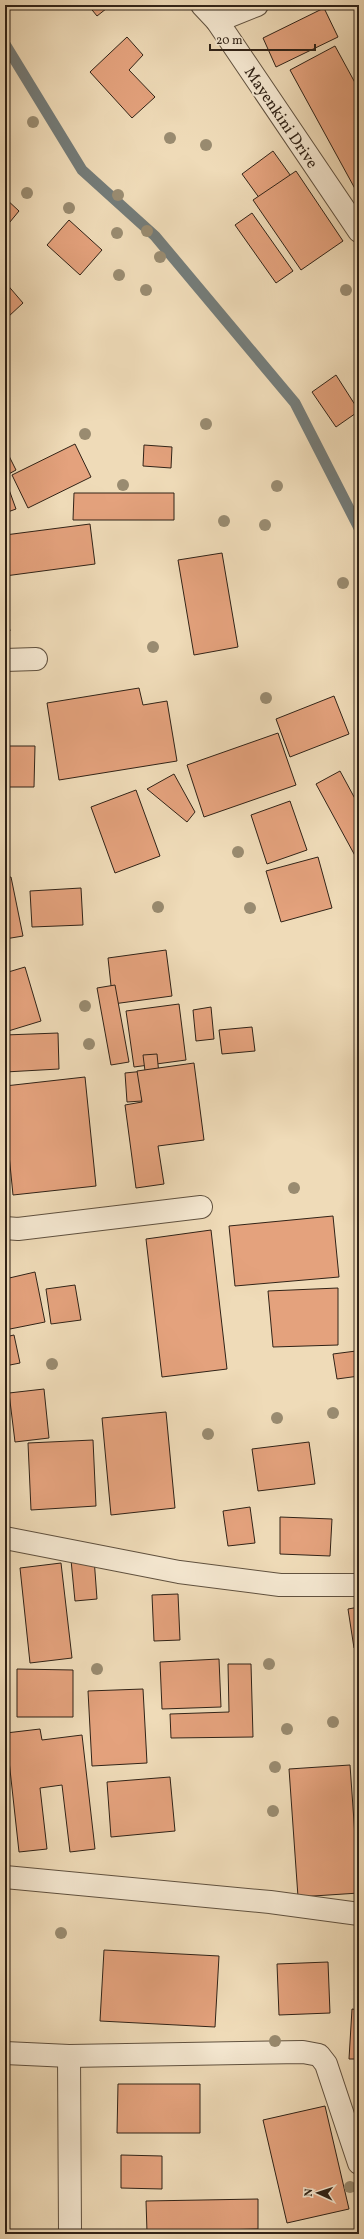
<svg xmlns="http://www.w3.org/2000/svg" width="364" height="2239" font-family="Vollkorn,serif">
  <style>
    .lines { fill: none; stroke-linecap: round; stroke-linejoin: round }
    .stream { stroke: #747c79; stroke-width: 11 }
    .building { fill: #e4a27d; stroke: #312317 }
    .street-casing { stroke: #60513f; stroke-width: 24 }
    .street { stroke: #f5e8d1; stroke-width: 22 }
    .tree { fill: #998b70 }
    .labels { text-anchor: middle; stroke-width: 4; stroke-linejoin: round; paint-order: stroke }
    .street-label { font-size: 16px; fill: #312317; stroke: #f5e8d1 }
  </style>
  <rect width="100%" height="100%" fill="#efdbb8"/>
  <filter id="stains"><feTurbulence type="fractalNoise" baseFrequency=".005" numOctaves="4"/><feColorMatrix values="0 0 0 0 .2 0 0 0 0 .09 0 0 0 0 .02 0 0 0 .5 -.17"/></filter>
  <radialGradient id="worn" r=".72"><stop offset=".6" stop-color="#630" stop-opacity="0"/><stop offset="1" stop-color="#630" stop-opacity=".3"/></radialGradient>
  <g class="lines">
    <polyline class="stream" points="5,44 82,170 155,236 295,403 359,528"/>
  </g>
  <g class="building">
    <polygon points="88,5 111,5 97,16"/>
    <polygon points="324,8 338,37 276,67 263,38"/>
    <polygon points="127,37 143,55 129,70 155,97 132,118 90,72"/>
    <polygon points="335,46 359,90 359,196 290,70"/>
    <polygon points="273,151 303,193 273,217 242,174"/>
    <polygon points="296,171 343,241 301,270 253,200"/>
    <polygon points="5,198 19,211 5,228"/>
    <polygon points="252,213 293,271 276,283 235,225"/>
    <polygon points="69,220 102,250 80,275 47,245"/>
    <polygon points="5,282 23,303 8,317 5,313"/>
    <polygon points="336,375 359,411 336,427 312,392"/>
    <polygon points="75,444 91,477 28,508 12,475"/>
    <polygon points="144,445 172,447 171,468 143,466"/>
    <polygon points="5,448 16,470 5,476"/>
    <polygon points="7,484 16,509 5,513 5,485"/>
    <polygon points="74,493 174,493 174,520 73,520"/>
    <polygon points="90,524 95,564 5,576 5,535"/>
    <polygon points="222,553 238,647 194,655 178,560"/>
    <polygon points="5,605 10,631 5,632"/>
    <polygon points="139,688 143,705 167,701 177,761 59,780 47,703"/>
    <polygon points="334,696 349,734 290,757 276,719"/>
    <polygon points="278,733 296,785 204,817 187,765"/>
    <polygon points="5,746 35,746 34,787 5,787"/>
    <polygon points="340,771 359,806 359,863 316,784"/>
    <polygon points="174,774 195,812 187,822 147,789"/>
    <polygon points="136,790 160,856 115,873 91,807"/>
    <polygon points="290,801 307,850 267,864 251,815"/>
    <polygon points="318,857 332,908 281,922 266,871"/>
    <polygon points="11,877 23,936 5,939 5,878"/>
    <polygon points="81,888 83,925 32,927 30,891"/>
    <polygon points="166,950 172,996 113,1004 108,958"/>
    <polygon points="25,967 41,1021 5,1032 5,973"/>
    <polygon points="115,985 129,1062 111,1065 97,988"/>
    <polygon points="179,1004 186,1060 134,1067 126,1011"/>
    <polygon points="211,1007 214,1039 196,1041 193,1010"/>
    <polygon points="252,1027 255,1051 222,1054 219,1030"/>
    <polygon points="58,1033 59,1069 5,1072 5,1035"/>
    <polygon points="157,1054 160,1085 141,1086 142,1101 127,1102 125,1073 145,1071 143,1055"/>
    <polygon points="194,1063 204,1140 158,1146 164,1184 136,1188 125,1105 142,1102 137,1071"/>
    <polygon points="85,1077 96,1186 13,1195 5,1114 5,1086"/>
    <polygon points="333,1216 339,1277 235,1286 229,1226"/>
    <polygon points="211,1230 227,1369 162,1377 146,1239"/>
    <polygon points="35,1272 45,1322 5,1330 5,1279"/>
    <polygon points="75,1285 81,1320 51,1324 46,1289"/>
    <polygon points="338,1288 338,1345 273,1347 268,1291"/>
    <polygon points="14,1335 20,1363 5,1366 5,1337"/>
    <polygon points="356,1351 359,1376 337,1379 333,1354"/>
    <polygon points="44,1389 49,1438 15,1442 9,1393"/>
    <polygon points="166,1412 175,1508 111,1515 102,1418"/>
    <polygon points="93,1440 96,1506 31,1510 28,1443"/>
    <polygon points="309,1442 315,1484 258,1491 252,1449"/>
    <polygon points="250,1507 255,1543 228,1546 223,1511"/>
    <polygon points="280,1517 332,1519 330,1556 280,1554"/>
    <polygon points="94,1558 97,1599 75,1601 71,1560"/>
    <polygon points="61,1563 72,1658 30,1663 20,1568"/>
    <polygon points="178,1594 180,1640 154,1641 152,1595"/>
    <polygon points="359,1607 359,1647 354,1648 348,1609"/>
    <polygon points="219,1659 221,1707 162,1709 160,1662"/>
    <polygon points="228,1664 251,1664 253,1737 171,1738 170,1714 229,1712"/>
    <polygon points="17,1669 73,1670 73,1717 17,1717"/>
    <polygon points="143,1689 147,1763 92,1766 88,1691"/>
    <polygon points="40,1729 42,1740 82,1735 95,1849 70,1852 62,1785 40,1788 47,1849 19,1852 6,1733"/>
    <polygon points="350,1765 359,1893 298,1897 289,1769"/>
    <polygon points="170,1777 175,1831 111,1837 107,1782"/>
    <polygon points="104,1950 219,1956 215,2027 100,2021"/>
    <polygon points="328,1962 330,2013 279,2015 277,1964"/>
    <polygon points="352,2009 359,2010 359,2059 349,2059"/>
    <polygon points="118,2084 200,2084 200,2133 117,2133"/>
    <polygon points="325,2106 349,2209 287,2223 263,2120"/>
    <polygon points="121,2155 162,2156 162,2189 121,2188"/>
    <polygon points="258,2199 258,2229 147,2232 146,2201"/>
  </g>
  <g class="lines">
    <g class="street-casing">
      <g id="street">
        <polyline points="202,5 217,21 359,231"/>
        <polyline points="217,21 257,5"/>
        <polyline points="5,660 36,659"/>
        <polyline points="5,1228 18,1229 201,1207"/>
        <polyline points="5,1538 179,1572 280,1585 359,1585"/>
        <polyline points="5,1877 270,1902 359,1914"/>
        <polyline points="5,2053 69,2056 303,2052 319,2055 326,2064 359,2163"/>
        <polyline points="69,2056 70,2234"/>
      </g>
    </g>
    <use href="#street" class="street"/>
  </g>
  <g class="tree">
    <circle cx="33" cy="122" r="6"/>
    <circle cx="170" cy="138" r="6"/>
    <circle cx="206" cy="145" r="6"/>
    <circle cx="27" cy="193" r="6"/>
    <circle cx="118" cy="195" r="6"/>
    <circle cx="69" cy="208" r="6"/>
    <circle cx="147" cy="231" r="6"/>
    <circle cx="117" cy="233" r="6"/>
    <circle cx="160" cy="257" r="6"/>
    <circle cx="119" cy="275" r="6"/>
    <circle cx="146" cy="290" r="6"/>
    <circle cx="346" cy="290" r="6"/>
    <circle cx="206" cy="424" r="6"/>
    <circle cx="85" cy="434" r="6"/>
    <circle cx="123" cy="485" r="6"/>
    <circle cx="277" cy="486" r="6"/>
    <circle cx="224" cy="521" r="6"/>
    <circle cx="265" cy="525" r="6"/>
    <circle cx="343" cy="583" r="6"/>
    <circle cx="153" cy="647" r="6"/>
    <circle cx="266" cy="698" r="6"/>
    <circle cx="238" cy="852" r="6"/>
    <circle cx="158" cy="907" r="6"/>
    <circle cx="250" cy="908" r="6"/>
    <circle cx="85" cy="1006" r="6"/>
    <circle cx="89" cy="1044" r="6"/>
    <circle cx="294" cy="1188" r="6"/>
    <circle cx="52" cy="1364" r="6"/>
    <circle cx="333" cy="1413" r="6"/>
    <circle cx="277" cy="1418" r="6"/>
    <circle cx="208" cy="1434" r="6"/>
    <circle cx="269" cy="1664" r="6"/>
    <circle cx="97" cy="1669" r="6"/>
    <circle cx="333" cy="1722" r="6"/>
    <circle cx="287" cy="1729" r="6"/>
    <circle cx="275" cy="1767" r="6"/>
    <circle cx="273" cy="1811" r="6"/>
    <circle cx="61" cy="1933" r="6"/>
    <circle cx="275" cy="2041" r="6"/>
    <circle cx="350" cy="2187" r="6"/>
  </g>
  <g class="labels">
    <g class="street-label">
      <text transform="translate(282 117) rotate(56)" y="6">Mayenkini Drive</text>
    </g>
  </g>
  <rect width="364" height="2239" fill="none" stroke="#efdbb8" stroke-width="20"/>
  <rect x="6" y="6" width="352" height="2227" fill="none" stroke="#312317" stroke-width="2"/>
  <rect x="10" y="10" width="344" height="2219" fill="none" stroke="#312317"/>
  <g transform="translate(318 2193) rotate(273)" stroke="#f5e8d1" stroke-width="3" paint-order="stroke">
  <path d="M0-3L7 15L0 10L-7 15Z" fill="#312317"/>
  <text y="-6" font-size="11" font-weight="bold" text-anchor="middle" fill="#312317">N</text>
  </g>
  <path d="M210 44v6h105v-6" fill="none" stroke="#312317" stroke-width="2"/>
  <text x="216" y="44" font-size="12" fill="#312317" stroke="#f5e8d1" stroke-width="3" paint-order="stroke">20 m</text>
  <rect width="100%" height="100%" filter="url(#stains)"/>
  <rect width="100%" height="100%" fill="url(#worn)"/>
</svg>
